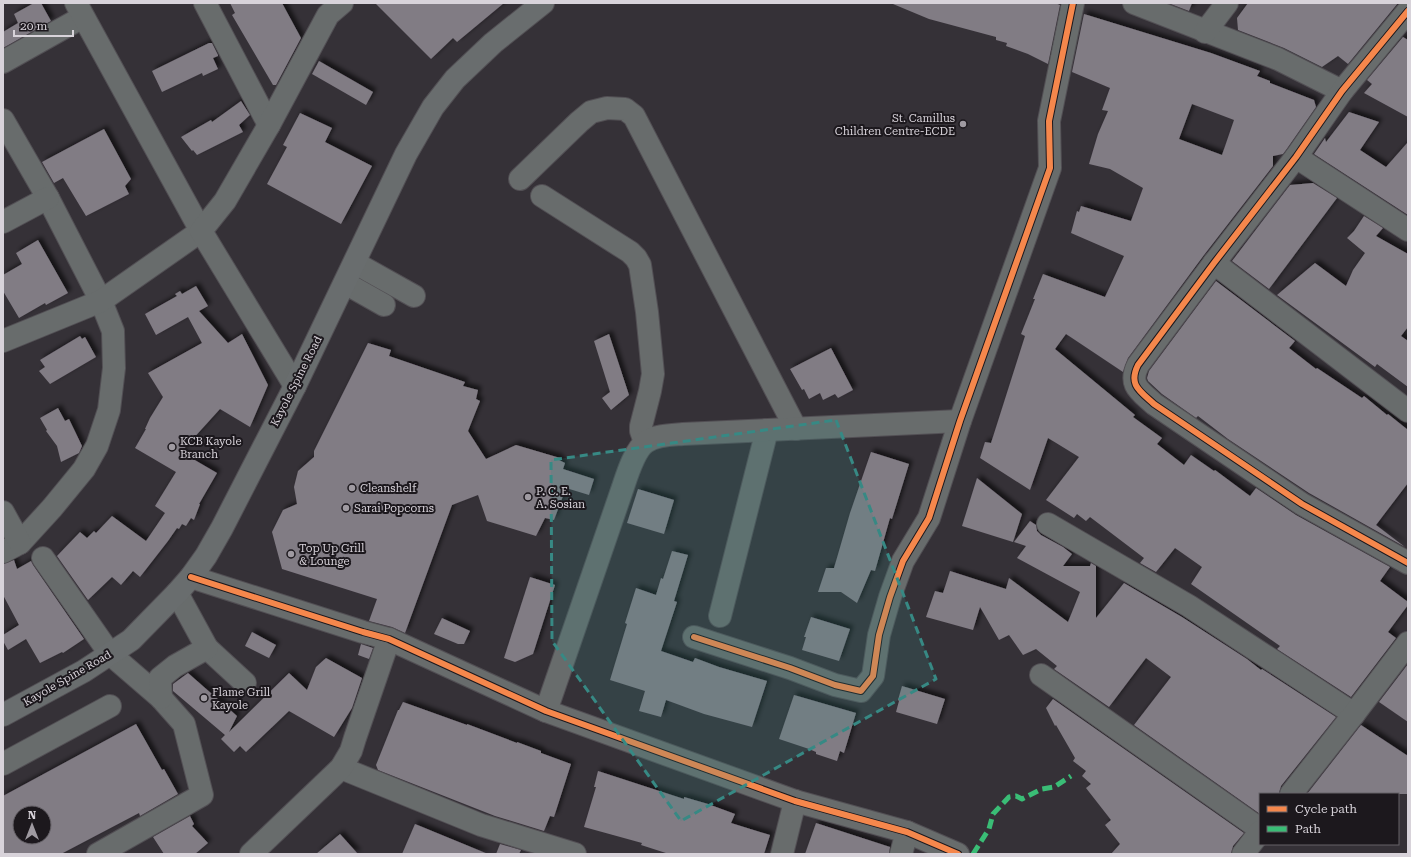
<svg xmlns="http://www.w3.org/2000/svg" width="1411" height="857" font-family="'Roboto Serif',serif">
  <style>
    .building { fill: #817b84; fill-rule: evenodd; filter: url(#shadow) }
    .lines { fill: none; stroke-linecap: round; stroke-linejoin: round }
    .minor-casing { stroke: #524f54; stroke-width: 24 }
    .major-casing { stroke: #524f54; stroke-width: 24 }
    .minor { stroke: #686c6c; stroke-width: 22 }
    .major { stroke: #696d6e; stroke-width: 22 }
    .quiet { stroke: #3abd76; stroke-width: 5; stroke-dasharray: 10 5; stroke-linecap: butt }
    .cycleway-casing { stroke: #1c181d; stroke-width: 8 }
    .cycleway { stroke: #f5874c; stroke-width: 6 }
    .marked { fill: #378984; fill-opacity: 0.2; stroke: #378984; stroke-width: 3; stroke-dasharray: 8 5; stroke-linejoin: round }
    .poi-dot { fill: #9f9aa1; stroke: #1c181d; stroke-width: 1.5 }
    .labels { text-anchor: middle; stroke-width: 4; stroke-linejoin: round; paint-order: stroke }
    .poi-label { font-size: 11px; fill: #d8d3da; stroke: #1c181d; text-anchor: start }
    .street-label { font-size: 11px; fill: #d8d3da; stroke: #1c181d }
  </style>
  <defs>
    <filter id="shadow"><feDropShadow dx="3.5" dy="-3.5" stdDeviation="2" flood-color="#0009"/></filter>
  </defs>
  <rect width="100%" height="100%" fill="#353137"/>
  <g class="building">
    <polygon points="34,3 41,3 51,21 3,48 3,32 18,23 14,14"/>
    <polygon points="230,3 282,3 301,38 276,85 273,85 232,15 235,13"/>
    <polygon points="375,3 504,3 457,42 453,38 431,59"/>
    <polygon points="894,3 1055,3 1060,5 1048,64 1028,54 1006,46 1007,43 996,40 996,37 929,19 893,4"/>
    <polygon points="1168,3 1192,3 1189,11"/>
    <polygon points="1248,3 1398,3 1348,64 1338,56 1322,67 1284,48 1238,30 1237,18"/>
    <path d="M1084,14L1211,53L1260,71L1257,76L1270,81V83L1314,100L1316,107L1286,150L1283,154L1273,156V166L1204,255L1128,358L1123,372L1066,334L1055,349L1135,415L1133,417L1162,438L1157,444L1184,465L1191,455L1214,471L1215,470L1250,496L1256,488L1296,515L1390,567L1380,581L1408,602V605L1388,632L1396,638L1351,697L1277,649L1280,646L1191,584L1202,567L1175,548L1156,572L1140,563L1144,558L1090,517L1086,521L1077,514L1074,518L1046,500L1079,457L1048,438L1030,490L980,458L985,442L991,443L1025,336L1021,334L1035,299H1033L1043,274L1105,297L1124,256L1071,233L1077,211L1079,212L1081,206L1131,221L1143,188L1110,169L1089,164L1098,134L1108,111L1102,110L1110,88L1072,72ZM1192,104L1234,120L1222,155L1179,139Z"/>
    <polygon points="1403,37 1408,40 1408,117 1364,93 1372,84 1367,80"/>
    <polygon points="209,43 212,43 218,55 218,56 213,58 218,69 203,76 202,73 162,92 152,71"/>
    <polygon points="319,61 373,92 366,105 312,74"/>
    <polygon points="241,101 250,115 239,125 243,132 197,155 193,150 192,151 181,137 211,120 212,122"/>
    <polygon points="1349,112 1379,122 1360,150 1386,167 1408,142 1408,215 1314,154 1325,138 1326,142"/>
    <polygon points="300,113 332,128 325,142 372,166 341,224 267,184 287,147 283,145"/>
    <polygon points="104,129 131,179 125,186 129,194 86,216 63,178 54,183 42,162"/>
    <polygon points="1313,183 1337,198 1269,289 1232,261 1290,185"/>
    <polygon points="1364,216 1383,228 1376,236 1408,254 1408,327 1401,336 1408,341 1408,387 1377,364 1375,367 1277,295 1315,263 1346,286 1353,270 1365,253 1347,238 1354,231"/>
    <polygon points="38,240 68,293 46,305 45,303 19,318 3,291 3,275 22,264 16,253"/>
    <polygon points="1216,281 1295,341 1289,348 1316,369 1317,368 1362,398 1364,396 1387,415 1388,414 1408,430 1408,483 1376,525 1405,547 1309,493 1228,439 1198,416 1196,418 1162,394 1148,381 1147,378 1149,371"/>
    <polygon points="196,286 208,306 199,311 228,343 242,334 268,385 250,427 220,409 181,452 217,473 199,504 200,504 194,520 191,518 186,526 182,524 179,529 177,528 168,541 140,577 133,571 121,585 112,577 88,600 57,556 80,532 87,538 94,531 96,533 112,516 146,541 165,513 155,506 176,472 135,448 146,429 145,429 150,418 163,397 148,373 202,343 188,317 156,335 145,314 177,296 175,294 180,291 182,294"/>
    <polygon points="609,334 629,395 611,410 602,398 610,392 594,341"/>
    <polygon points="80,336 82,339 85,337 96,357 50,384 39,371 45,367 40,360"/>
    <polygon points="368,343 391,350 389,356 465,382 463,386 478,390 476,399 480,401 468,431 486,459 516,445 560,458 559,460 565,463 563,469 594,479 589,495 566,488 554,520 545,518 536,536 487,521 478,495 452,505 405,633 392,627 369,621 377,599 282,569 272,532 283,510 297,504 294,487 298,471 314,457 314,451"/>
    <polygon points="831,348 853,390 838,398 835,394 823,400 820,393 809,399 804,389 802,390 790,369"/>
    <polygon points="58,408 65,421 69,419 82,446 79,453 61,462 57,446 46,431 47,430 40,418"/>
    <polygon points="871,452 909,464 892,519 890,518 875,571 871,570 857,603 841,592 818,592 826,568 834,568 850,513"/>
    <polygon points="977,478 1022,514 1013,542 962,526"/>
    <polygon points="638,489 674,500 664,534 627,523"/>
    <polygon points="1030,521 1036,525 1037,531 1041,535 1063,547 1072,554 1063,566 1090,566 1091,563 1096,566 1096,618 1124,583 1182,617 1247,659 1261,670 1262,669 1336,717 1281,786 1279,794 1260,794 1260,814 1134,725 1171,677 1146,658 1109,707 1054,669 1057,666 1036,649 1023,655 1009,635 999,640 980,607 973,630 926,617 935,591 943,593 950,571 1006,589 1009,578 1068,622 1080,592 1017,558 1026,546 1014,542"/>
    <polygon points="672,551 688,555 674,601 677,602 661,651 693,662 695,658 719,667 767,681 752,727 704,714 666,700 661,717 639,711 645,691 610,680 627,624 625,623 636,588 656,595 661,578 663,579"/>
    <polygon points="14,560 17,569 31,561 33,565 84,639 63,653 62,652 40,663 26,639 8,650 3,641 3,635 19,625 3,595 3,564"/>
    <polygon points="530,577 555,585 533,654 515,662 504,658"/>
    <polygon points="811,617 850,629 839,661 802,650 806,637 804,637"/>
    <polygon points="442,618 470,631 464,644 458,644 434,634"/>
    <polygon points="252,632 276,645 269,658 245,646"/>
    <polygon points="361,644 373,648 369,659 358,655"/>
    <polygon points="326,658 362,678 352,708 334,737 289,711 246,752 240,746 234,752 221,739 225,735 173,691 173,684 188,673 237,716 229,732 289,673 307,690 316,667"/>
    <polygon points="1408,664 1408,722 1379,702"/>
    <polygon points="902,686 945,699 937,724 896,712 899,701 898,700"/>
    <polygon points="794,695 856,713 844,753 840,751 837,761 816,754 816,752 809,749 779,739"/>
    <polygon points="1053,699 1244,833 1233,846 1231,854 1111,854 1120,844 1105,825 1111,820 1086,788 1091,784 1082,776 1086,771 1073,761 1075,758 1056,725 1055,726 1046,708"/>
    <polygon points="403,702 467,725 467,724 517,743 517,742 541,751 541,753 571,764 554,817 550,816 544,831 495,816 378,770 376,765 398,710 399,710"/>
    <path d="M136,724L162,770L164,769L178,794L140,816L139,813L61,854H3V796ZM20,813H44V837H20Z"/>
    <polygon points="1361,725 1408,756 1408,794 1307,794"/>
    <polygon points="598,771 684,799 684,797 708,804 735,814 731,823 770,835 764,854 669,854 641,845 642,843 584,827 596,787 594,787"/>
    <polygon points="190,816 194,824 192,826 208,843 195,854 164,854 153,837"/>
    <polygon points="816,823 890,847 889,854 805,854"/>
    <polygon points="415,824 488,854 402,854"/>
    <polygon points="340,834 358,854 316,854"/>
    <polygon points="500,844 521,850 519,854 496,854"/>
  </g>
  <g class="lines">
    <g class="minor-casing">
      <g id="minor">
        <polyline points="205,3 269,125"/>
        <polyline points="1134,3 1278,59 1342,91"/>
        <path d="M1408,11L1342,91L1296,157L1214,263L1138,365C1128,385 1140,391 1154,404L1302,504L1408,563"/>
        <polyline points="1205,32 1227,3"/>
        <polyline points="3,62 83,17"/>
        <polyline points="3,120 48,198 101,301 113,331 114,368 109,410 97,446 84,469 52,508 20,543 3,552"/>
        <polyline points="1296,157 1408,230"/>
        <polyline points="520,179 579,122 591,112 607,108 625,109 634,116 796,429"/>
        <polyline points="542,196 630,252 636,258 640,265 647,312 653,374 650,391 641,426 641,431 645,442"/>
        <polyline points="3,222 48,198"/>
        <polyline points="355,263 414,296"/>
        <polyline points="1214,263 1408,411"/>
        <polyline points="345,283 384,305"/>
        <polyline points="3,341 101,301 201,231 76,3"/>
        <polyline points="295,386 201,231 225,201 269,125 328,15 342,3"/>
        <polyline points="3,512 20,543"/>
        <polyline points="1048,524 1189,606 1354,714"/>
        <polyline points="43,558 110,654 161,698 184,724 202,795 98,854"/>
        <polyline points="191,577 363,632 389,639 546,711 795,801 907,832 958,854"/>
        <polyline points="720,616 767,430"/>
        <polyline points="694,637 790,668 835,685 861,691 873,676 879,635 890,597 903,561 929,518 960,421 1050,168 1049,121 1073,3"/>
        <polyline points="207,648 245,683"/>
        <polyline points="1041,675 1260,829"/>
        <polyline points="161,698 160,678 175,666 207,648 177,593"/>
        <path d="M546,711L623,487C627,475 635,449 646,442C656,435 671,435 683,434L960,421"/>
        <polyline points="3,764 110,706"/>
        <polyline points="341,768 481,825 575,854"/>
        <polyline points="1291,794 1354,714 1408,643"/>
        <polyline points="251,854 341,768 351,751 355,738 389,639"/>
        <polyline points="782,854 795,801"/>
        <polyline points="901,854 907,832"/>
        <polyline points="1243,854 1260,832"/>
      </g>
    </g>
    <g class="major-casing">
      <polyline id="major" points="3,715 84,671 131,640 177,593 191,577 206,556 222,528 295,386 406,154 433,107 455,79 493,43 543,3"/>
    </g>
    <use href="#minor" class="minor"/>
    <use href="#major" class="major"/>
    <polyline class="quiet" points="973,854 989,829 993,814 1009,797 1016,796 1022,799 1042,789 1054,787 1071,776"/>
    <g class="cycleway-casing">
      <g id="cycleway">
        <path d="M1408,11L1342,91L1296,157L1214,263L1138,365C1128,385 1140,391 1154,404L1302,504L1408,563"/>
        <polyline points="191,577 363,632 389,639 546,711 795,801 907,832 958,854"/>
        <polyline points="694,637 790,668 835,685 861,691 873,676 879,635 890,597 903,561 929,518 960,421 1050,168 1049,121 1073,3"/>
      </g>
    </g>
    <use href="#cycleway" class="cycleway"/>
  </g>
  <path class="marked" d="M836,420L936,679L681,821L552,641L551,460Z"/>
  <g class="poi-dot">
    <circle cx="963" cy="124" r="4"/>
    <circle cx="172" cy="447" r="4"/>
    <circle cx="352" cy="488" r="4"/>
    <circle cx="528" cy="497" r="4"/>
    <circle cx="346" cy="508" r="4"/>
    <circle cx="291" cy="554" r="4"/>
    <circle cx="204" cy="698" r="4"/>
  </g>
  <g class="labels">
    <g class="poi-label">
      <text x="955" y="122" text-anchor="end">St. Camillus<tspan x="955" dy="13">Children Centre-ECDE</tspan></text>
      <text x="180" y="445">KCB Kayole<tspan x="180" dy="13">Branch</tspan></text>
      <text x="360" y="492">Cleanshelf</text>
      <text x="536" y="495">P. C. E.<tspan x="536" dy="13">A. Sosian</tspan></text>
      <text x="354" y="512">Sarai Popcorns</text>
      <text x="299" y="552">Top Up Grill<tspan x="299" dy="13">&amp; Lounge</tspan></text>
      <text x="212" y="696">Flame Grill<tspan x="212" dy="13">Kayole</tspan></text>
    </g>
    <g class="street-label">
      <text transform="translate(296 381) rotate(-63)" y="4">Kayole Spine Road</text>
      <text transform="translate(67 678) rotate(-30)" y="4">Kayole Spine Road</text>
    </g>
  </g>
  <rect width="1411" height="857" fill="none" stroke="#d8d3da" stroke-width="8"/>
  <rect x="1259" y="793" width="140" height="52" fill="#1c181d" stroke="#676369"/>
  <rect x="1267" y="806" width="20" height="6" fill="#f5874c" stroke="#676369"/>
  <text x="1295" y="813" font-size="12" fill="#d8d3da">Cycle path</text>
  <rect x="1267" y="826" width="20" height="6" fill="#3abd76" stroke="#676369"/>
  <text x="1295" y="833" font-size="12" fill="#d8d3da">Path</text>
  <g transform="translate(32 825)"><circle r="19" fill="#1c181d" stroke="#676369"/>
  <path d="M0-3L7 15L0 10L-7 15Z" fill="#9f9aa1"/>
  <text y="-6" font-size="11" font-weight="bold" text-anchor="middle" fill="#d8d3da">N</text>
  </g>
  <path d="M14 30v6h59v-6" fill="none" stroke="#d8d3da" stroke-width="2"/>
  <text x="20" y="30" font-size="12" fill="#d8d3da" stroke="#1c181d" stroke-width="3" paint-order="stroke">20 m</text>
</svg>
